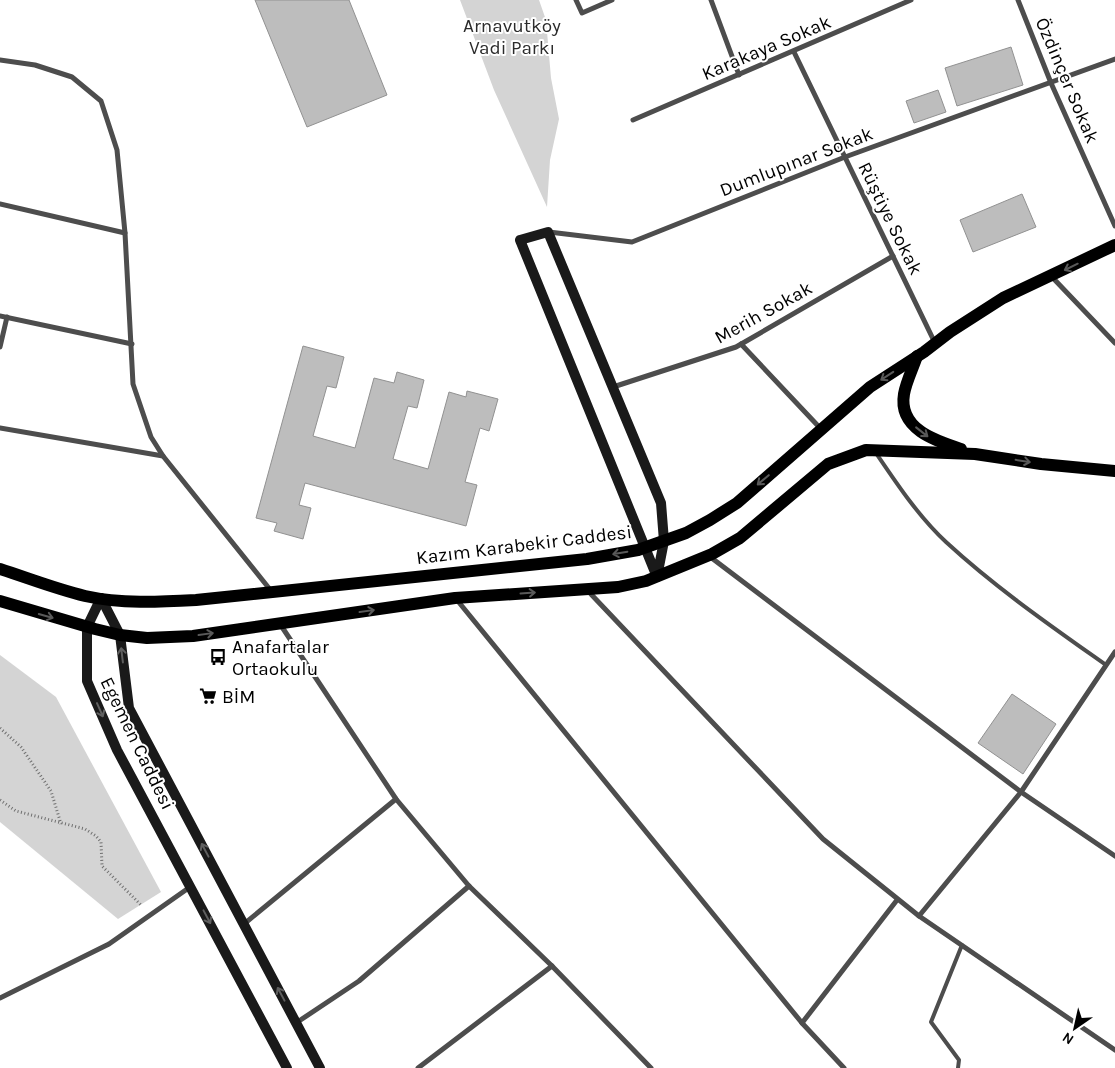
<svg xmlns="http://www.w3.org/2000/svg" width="1115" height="1068" font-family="Karla,sans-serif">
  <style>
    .green { fill: #d4d4d4 }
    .building { fill: #bdbdbd; stroke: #919191 }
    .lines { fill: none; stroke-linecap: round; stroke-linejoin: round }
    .path { stroke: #6f6f6f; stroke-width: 3; stroke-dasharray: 1 2.5; stroke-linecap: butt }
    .lane { stroke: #4d4d4d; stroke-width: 4 }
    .street { stroke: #4d4d4d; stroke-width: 5 }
    .secondary { stroke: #1a1a1a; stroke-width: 10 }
    .primary { stroke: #000; stroke-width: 12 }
    .oneway { stroke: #595959 }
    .oneway2 { stroke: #5f5f5f }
    .labels { text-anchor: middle; stroke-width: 4; stroke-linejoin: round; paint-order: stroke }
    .park-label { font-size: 19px; fill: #2b2b2b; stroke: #fff }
    .street-label { font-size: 19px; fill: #000; stroke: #fff }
    .poi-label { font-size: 19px; fill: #000; stroke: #fff; text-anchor: start }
  </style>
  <rect width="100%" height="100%" fill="#fff"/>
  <g class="green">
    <polygon points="460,0 539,0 546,20 551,78 559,119 550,160 547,207 494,90"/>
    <polygon points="0,655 56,697 161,892 118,919 0,822"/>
  </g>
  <g class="building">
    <polygon points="255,0 349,0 387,95 307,127"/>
    <polygon points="1011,47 1023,85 957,106 945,68"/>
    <polygon points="938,90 946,112 914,123 906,101"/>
    <polygon points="1022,194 1036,227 973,252 960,220"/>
    <polygon points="303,346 344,357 336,388 327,386 313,436 355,448 374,378 394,383 397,372 424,380 417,408 408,406 393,459 428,469 449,392 466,397 467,391 498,399 489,431 480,428 465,482 477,485 466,526 305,483 299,505 311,508 303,539 274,531 277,523 256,518"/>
    <polygon points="1012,694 1056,724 1023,774 978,743"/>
  </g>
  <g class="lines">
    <g class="path">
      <polyline points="0,728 21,747 51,791 61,824"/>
      <polyline points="0,800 16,811 85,829 96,836 101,842 102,866 142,906"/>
    </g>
    <g class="lane">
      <path d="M876,453C897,484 919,517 946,542C996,588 1051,626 1106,665"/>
      <polyline points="958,1068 959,1060 931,1022 962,945"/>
    </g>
    <g class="street">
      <polyline points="576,0 582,13 612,0"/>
      <polyline points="711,0 739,75"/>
      <polyline points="1018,0 1051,83 1115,226"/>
      <polyline points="794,52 935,343"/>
      <polyline points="0,60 35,65 72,77 101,101 117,150 125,233 133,384 151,437 163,456 272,592"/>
      <polyline points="633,120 911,0"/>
      <polyline points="0,204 125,233"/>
      <polyline points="549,232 632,242 845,157 1115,59"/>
      <polyline points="1052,277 1115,343"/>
      <polyline points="0,316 132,344"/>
      <polyline points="741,344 821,429"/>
      <polyline points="0,347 7,317"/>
      <polyline points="613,387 736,347 893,256"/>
      <polyline points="0,428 163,456"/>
      <polyline points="709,556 1021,792 1115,856"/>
      <polyline points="588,591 823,839 919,916 1115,1050"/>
      <polyline points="457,600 802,1023 844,1068"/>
      <polyline points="280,624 396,799 469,886 552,966 651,1068"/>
      <polyline points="919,916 1021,792 1115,652"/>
      <polyline points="244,924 396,799"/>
      <polyline points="0,998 109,944 190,887"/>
      <polyline points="296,1023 359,981 469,886"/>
      <polyline points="802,1023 897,900"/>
      <polyline points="418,1068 552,966"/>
    </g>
    <g class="secondary">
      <polygon points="548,232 661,503 664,541 657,577 520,240"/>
      <polyline points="101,598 120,635 129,708 320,1068"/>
      <polyline points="101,598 87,627 87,681 117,750 287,1068"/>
    </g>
    <g class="primary">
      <path d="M917,356C913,368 906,382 904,394C898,429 936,441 961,449"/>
      <path d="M0,569C28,578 56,589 85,596C121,604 159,602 196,600L587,559L638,550L686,533L710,520L737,503L870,387L924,352L950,332L1003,298L1115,245"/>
      <polyline points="0,601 95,629 120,635 147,638 193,636 455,598 618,587 646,581 712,554 740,538 828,464 866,450 975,454 1041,464 1115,471"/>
    </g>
  </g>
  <defs><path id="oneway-shaft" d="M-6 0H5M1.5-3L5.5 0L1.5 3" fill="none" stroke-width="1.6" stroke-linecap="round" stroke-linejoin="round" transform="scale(1.25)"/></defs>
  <g class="oneway">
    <use href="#oneway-shaft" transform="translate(1071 267) rotate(154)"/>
    <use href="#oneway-shaft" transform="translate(887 376) rotate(147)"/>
    <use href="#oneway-shaft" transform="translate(922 432) rotate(38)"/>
    <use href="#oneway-shaft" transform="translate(1023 461) rotate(9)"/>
    <use href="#oneway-shaft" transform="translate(763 480) rotate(140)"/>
    <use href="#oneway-shaft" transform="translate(620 553) rotate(170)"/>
    <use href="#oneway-shaft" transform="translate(528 593) rotate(-4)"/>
    <use href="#oneway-shaft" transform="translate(367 611) rotate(-8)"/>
    <use href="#oneway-shaft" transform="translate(46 616) rotate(16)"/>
    <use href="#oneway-shaft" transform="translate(206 634) rotate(-8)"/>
  </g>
  <g class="oneway2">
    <use href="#oneway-shaft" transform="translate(122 655) rotate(-97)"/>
    <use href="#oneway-shaft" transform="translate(100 710) rotate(66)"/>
    <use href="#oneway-shaft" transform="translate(205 850) rotate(-118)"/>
    <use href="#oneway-shaft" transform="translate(207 917) rotate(62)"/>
    <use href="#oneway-shaft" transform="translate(281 994) rotate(-118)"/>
  </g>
  <defs>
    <g id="bus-bare" transform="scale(1.35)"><path d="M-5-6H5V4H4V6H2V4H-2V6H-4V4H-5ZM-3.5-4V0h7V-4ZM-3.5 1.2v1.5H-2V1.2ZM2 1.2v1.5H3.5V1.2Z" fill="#000" stroke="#fff" stroke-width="2.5" paint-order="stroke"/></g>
    <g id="supermarket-bare" transform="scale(1.35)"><path d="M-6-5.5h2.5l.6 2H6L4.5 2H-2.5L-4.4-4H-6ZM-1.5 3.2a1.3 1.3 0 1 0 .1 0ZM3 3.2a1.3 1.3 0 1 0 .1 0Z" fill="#000" stroke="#fff" stroke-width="2.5" paint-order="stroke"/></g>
  </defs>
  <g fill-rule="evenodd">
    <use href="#bus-bare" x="218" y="657"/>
    <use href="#supermarket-bare" x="208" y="696"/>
  </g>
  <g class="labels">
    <g class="park-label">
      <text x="512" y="32">Arnavutköy<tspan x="512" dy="22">Vadi Parkı</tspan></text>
    </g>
    <g class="street-label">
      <text transform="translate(766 47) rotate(-23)" y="7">Karakaya Sokak</text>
      <text transform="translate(1068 80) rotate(67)" y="7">Özdinçer Sokak</text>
      <text transform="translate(796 161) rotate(-21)" y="7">Dumlupınar Sokak</text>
      <text transform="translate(891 218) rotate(64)" y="7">Rüştiye Sokak</text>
      <text transform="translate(763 312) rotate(-29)" y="7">Merih Sokak</text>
      <text transform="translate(524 544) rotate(-7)" y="7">Kazım Karabekir Caddesi</text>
      <text transform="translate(138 743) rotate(64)" y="7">Egemen Caddesi</text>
    </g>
    <g class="poi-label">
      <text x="232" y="653">Anafartalar<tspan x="232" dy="22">Ortaokulu</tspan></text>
      <text x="222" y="703">BİM</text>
    </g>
  </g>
  <g transform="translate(1075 1028) rotate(214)" stroke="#ffffff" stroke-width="4" paint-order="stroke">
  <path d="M0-4L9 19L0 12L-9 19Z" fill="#000000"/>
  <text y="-8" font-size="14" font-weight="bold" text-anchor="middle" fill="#000000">N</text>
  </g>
</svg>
